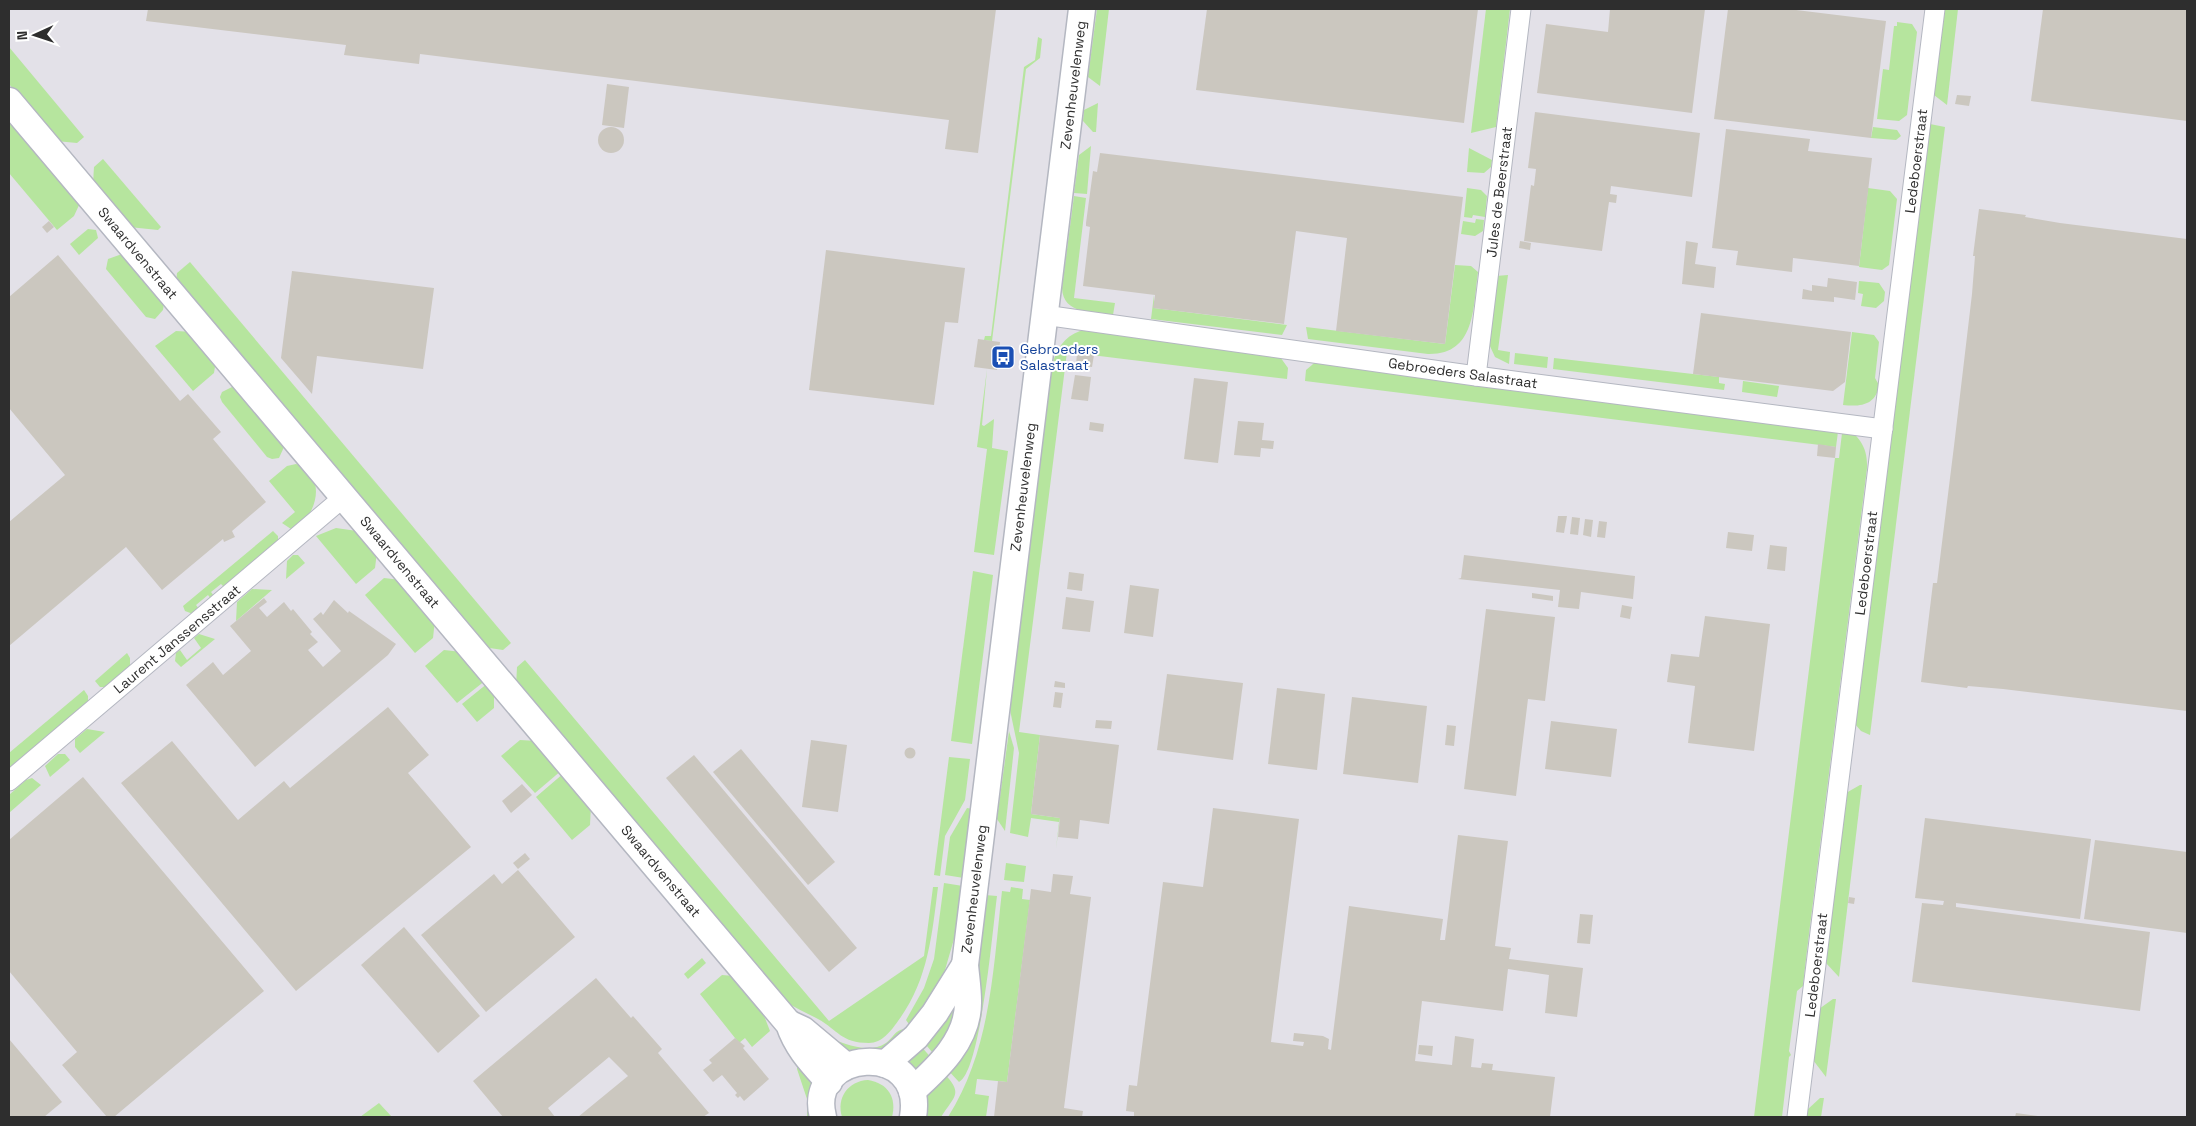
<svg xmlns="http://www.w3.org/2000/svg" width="2196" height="1126" font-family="'Space Grotesk',sans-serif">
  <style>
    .industrial { fill: #e3e1e8 }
    .green { fill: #b6e59e }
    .building { fill: #cbc7bf }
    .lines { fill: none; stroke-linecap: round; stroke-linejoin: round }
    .street-casing { stroke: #b4b7c1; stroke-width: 21 }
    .secondary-casing { stroke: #b4b7c1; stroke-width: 29 }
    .street { stroke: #fff; stroke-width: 19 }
    .secondary { stroke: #fff; stroke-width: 26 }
    .labels { text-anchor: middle; stroke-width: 4; stroke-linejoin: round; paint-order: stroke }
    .street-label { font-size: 14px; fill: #2e2e2e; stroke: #fff }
    .transit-label { font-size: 14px; fill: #164399; stroke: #fff; text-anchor: start }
  </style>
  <rect width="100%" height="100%" fill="#efe9e1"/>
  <rect class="industrial" x="9" y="9" width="2178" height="1108"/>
  <g class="green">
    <polygon points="1097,9 1109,9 1100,86 1088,77"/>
    <polygon points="1486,9 1510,9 1496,127 1471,133"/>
    <polygon points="1945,9 1958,9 1947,105 1934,95"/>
    <polygon points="1897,22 1912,24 1917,32 1907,115 1899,121 1877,119 1883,69 1889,70 1894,26 1897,26"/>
    <polygon points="1038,37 1042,39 1040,58 1026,69 992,341 984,340 985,336 991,336 1024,67 1035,60"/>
    <polygon points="9,47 84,137 77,143 56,141 9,84"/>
    <polygon points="1098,103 1096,132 1093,132 1083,121 1084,110"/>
    <polygon points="9,113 80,203 74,216 57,230 9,173"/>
    <polygon points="1930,124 1945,127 1870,735 1861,731 1855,724"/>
    <polygon points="1873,127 1897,130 1901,136 1896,140 1871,138"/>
    <polygon points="1091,146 1087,194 1074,193 1079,155"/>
    <polygon points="1469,148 1492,160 1491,167 1484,173 1467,172"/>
    <polygon points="103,159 161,227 158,230 129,227 93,184 94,167"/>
    <polygon points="1467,188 1481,190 1487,196 1485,217 1473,215 1472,218 1464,217"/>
    <polygon points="1868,188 1890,191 1897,199 1889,265 1882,270 1859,267"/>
    <path d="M1074,196L1086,198L1074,298L1115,303L1113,315C1094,312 1063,315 1062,288Z"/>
    <polygon points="1476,219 1484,220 1483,231 1475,236 1461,234 1463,221 1475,223"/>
    <polygon points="88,229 96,230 98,238 79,255 70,244"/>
    <polygon points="122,254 164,303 163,310 155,319 146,317 106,269 108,259"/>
    <polygon points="190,262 511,643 503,650 483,647 176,283 177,273"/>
    <path d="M1455,265L1471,266L1478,272C1473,307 1476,355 1428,354L1308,339L1306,327L1445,344Z"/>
    <polygon points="1508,275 1498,350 1510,352 1509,364 1495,357 1489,344 1496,276"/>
    <polygon points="1859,281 1879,283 1885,292 1884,301 1876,308 1861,306 1863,294 1858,293"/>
    <polygon points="1154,295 1154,308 1287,325 1282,335 1151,319"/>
    <polygon points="176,331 193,332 216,360 214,373 193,391 155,346"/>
    <path d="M1080,331H1092L1278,354L1288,368L1287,379L1067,352L1019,732L1040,735L1031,814L1060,818L1056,849L1059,822L1031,818L1028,837L1010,833L1019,753L1010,710L1052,366C1056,349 1064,337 1080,331Z"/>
    <path d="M1852,332L1874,335L1879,342L1875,378L1879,385C1876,405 1861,407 1843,405Z"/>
    <polygon points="1515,353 1548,357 1547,368 1514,364"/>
    <polygon points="1554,358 1719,377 1719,383 1725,384 1724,390 1553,369"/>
    <polygon points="1319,359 1839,424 1836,447 1305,381 1306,370"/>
    <polygon points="987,369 982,425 984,426 994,419 992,448 1008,451 994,555 974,552 987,449 977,447"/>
    <polygon points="1743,381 1779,386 1777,397 1742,392"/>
    <polygon points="232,387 236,387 283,438 284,447 279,458 272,459 267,457 222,402 220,397 222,392"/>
    <path d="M1843,425C1859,436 1868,447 1867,468L1807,950L1803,986L1797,991L1789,1051L1791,1055L1789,1057L1782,1117H1754L1835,458H1839Z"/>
    <path d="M296,464C328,473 318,520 291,529L282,523L295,512L269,481L287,466Z"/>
    <polygon points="336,528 357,531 377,552 375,568 356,584 316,536"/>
    <polygon points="273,531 278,536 278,541 225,588 221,584 211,592 214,596 211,599 208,595 196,605 199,609 193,614 185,611 183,606"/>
    <polygon points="293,555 298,555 305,563 286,579 287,561"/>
    <polygon points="973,571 993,575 972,744 951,741"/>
    <polygon points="384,578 401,580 435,620 433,638 415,653 365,595"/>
    <polygon points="252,589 272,590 236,621 237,602"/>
    <polygon points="199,634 215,639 181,667 175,661 176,653 180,650 187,660 201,648 194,638"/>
    <polygon points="444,650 462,652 486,680 457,703 425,666"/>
    <polygon points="127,653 130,658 130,668 107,687 100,687 95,681"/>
    <path d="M525,660L829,1021L924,956L933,887H938C932,935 928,981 898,1021C891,1031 882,1043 869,1043C841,1043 838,1030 818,1019C807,1013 795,1008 785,1001L516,687L517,667Z"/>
    <polygon points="488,683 494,691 494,708 477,722 462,704"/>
    <polygon points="84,690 88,696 88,703 9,770 9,753"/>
    <polygon points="87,729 105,732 80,753 75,747 75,739"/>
    <polygon points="1009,731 1014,748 1005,831 997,819"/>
    <polygon points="520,740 537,741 562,770 535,793 501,756"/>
    <polygon points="58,754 65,754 70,760 50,777 45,766"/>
    <polygon points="949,757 970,759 965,800 945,836 940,876 934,875"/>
    <polygon points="564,773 591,805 590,825 572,840 536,797"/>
    <polygon points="32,778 41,785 9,813 9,795 26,780"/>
    <polygon points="1860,785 1862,785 1839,977 1825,962 1846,793"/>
    <polygon points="967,808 973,809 964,878 945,875 950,837"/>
    <polygon points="1006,863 1026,866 1024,882 1004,880"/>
    <polygon points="944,883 963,886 954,939 938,994 913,1030 906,1020 924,988 934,959"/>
    <path d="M1011,887L1023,889L1022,899L1030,900L1007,1082L977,1079L975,1094L989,1096L986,1117H948C991,1049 993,970 1002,891L1010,892Z"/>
    <path d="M985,895L997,896C993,925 981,1071 959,1082L946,1068Z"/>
    <polygon points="702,958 706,963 688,979 684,974"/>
    <polygon points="722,975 734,976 763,1013 770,1031 752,1047 745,1038 739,1043 700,994"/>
    <polygon points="1833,999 1836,999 1826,1077 1813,1060 1819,1009"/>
    <polygon points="960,1001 938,1059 921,1039"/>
    <path d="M904,1029L907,1030L889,1051L852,1054L823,1037C843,1041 866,1056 886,1043C893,1038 895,1030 904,1029Z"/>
    <polygon points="920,1045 933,1060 918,1074 905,1059"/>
    <polygon points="797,1064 814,1078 814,1117 807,1117 807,1099 797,1069"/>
    <path d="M943,1072C963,1094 956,1094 941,1117H920L923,1098Z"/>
    <path d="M868,1080C888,1083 897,1098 892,1117H842C836,1098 848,1081 868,1080Z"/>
    <polygon points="1820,1098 1824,1098 1821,1117 1806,1117 1807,1110"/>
    <polygon points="379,1103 392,1117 360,1117"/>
  </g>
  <g class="building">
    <polygon points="148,9 996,9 978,153 945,149 949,120 420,54 419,64 344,55 346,45 146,21"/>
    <polygon points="1207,9 1478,9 1464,123 1196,90"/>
    <polygon points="1610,9 1705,9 1692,113 1537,93 1546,24 1608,32"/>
    <polygon points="1728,9 1788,9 1886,21 1871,138 1714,119"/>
    <polygon points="2043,9 2187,9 2187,121 2031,101"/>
    <polygon points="607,84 629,87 624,128 602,125"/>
    <polygon points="1957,95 1971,96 1969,106 1955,104"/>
    <polygon points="1535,112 1700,133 1692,197 1611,186 1610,194 1617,195 1616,203 1609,202 1602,251 1524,241 1531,185 1534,186 1536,169 1528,168"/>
    <circle cx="611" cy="140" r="13"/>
    <polygon points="1726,129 1810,139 1808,151 1872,158 1859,266 1793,258 1792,272 1736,265 1738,251 1712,248"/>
    <polygon points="1100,153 1463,197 1445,344 1336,331 1347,238 1296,231 1284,324 1153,308 1155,295 1083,286 1090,227 1086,226 1086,223 1093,171 1097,172"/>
    <polygon points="1979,209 2026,215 2025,217 2060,223 2187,239 2187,711 2003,689 1968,686 1967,688 1921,682 1933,583 1937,583 1954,446 1972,294 1975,256 1973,256"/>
    <polygon points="49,221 54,227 47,233 42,227"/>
    <polygon points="1520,241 1531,243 1530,250 1519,248"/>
    <polygon points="1686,241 1698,243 1695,264 1716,267 1714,288 1682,284"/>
    <polygon points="826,250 965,268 958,323 945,322 934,405 809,390"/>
    <polygon points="58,255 180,401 188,394 221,432 213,439 266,502 232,531 235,537 224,542 223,539 162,590 126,547 9,646 9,522 65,475 9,408 9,297"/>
    <polygon points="292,271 434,288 423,369 317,356 312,394 281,358"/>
    <polygon points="1828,278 1857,282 1855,300 1834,297 1834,302 1802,299 1803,289 1812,291 1812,285 1827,287"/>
    <polygon points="1701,313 1851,332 1845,382 1833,391 1693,374"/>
    <polygon points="978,339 1000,342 997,370 974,367"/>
    <polygon points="1077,353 1094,355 1092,367 1076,365"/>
    <polygon points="1075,375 1091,377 1088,401 1071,399"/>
    <polygon points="1194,378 1228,382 1218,463 1184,459"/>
    <polygon points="1238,421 1264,423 1262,440 1274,441 1273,449 1261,448 1260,457 1234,455"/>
    <polygon points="1090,422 1104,424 1103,432 1089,430"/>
    <polygon points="1818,444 1836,447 1835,458 1817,456"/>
    <polygon points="1558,516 1567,516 1564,533 1556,532"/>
    <polygon points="1572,517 1580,518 1578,535 1570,534"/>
    <polygon points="1585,519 1593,520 1591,537 1583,535"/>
    <polygon points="1599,521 1607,522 1605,538 1597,537"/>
    <polygon points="1728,532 1754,535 1752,551 1726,548"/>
    <polygon points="1770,545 1787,547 1785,571 1767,569"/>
    <polygon points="1464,555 1635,576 1633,599 1581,592 1579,609 1558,607 1560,590 1458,579 1461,578"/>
    <polygon points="1069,572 1084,574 1082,591 1067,589"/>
    <polygon points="1130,585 1159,589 1153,637 1124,633"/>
    <polygon points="1532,593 1553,596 1553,601 1532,598"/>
    <polygon points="1066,597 1094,601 1090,632 1062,629"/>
    <polygon points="264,598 267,602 259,608 267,617 284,602 291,611 293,609 312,632 310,634 318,642 308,650 323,667 341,651 313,619 321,612 323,615 334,600 348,613 349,611 396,644 388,655 255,767 186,685 213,662 223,675 251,651 230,626"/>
    <polygon points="1622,605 1632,607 1630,619 1620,617"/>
    <polygon points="1486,609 1555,617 1545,701 1528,699 1516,796 1464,789"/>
    <polygon points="1705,616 1770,624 1754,751 1688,743 1695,686 1667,682 1671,654 1699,657"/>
    <polygon points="1167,674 1243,683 1233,760 1157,750"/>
    <polygon points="1055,681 1065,683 1065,688 1054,687"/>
    <polygon points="1277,688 1325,694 1317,770 1268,764"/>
    <polygon points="1055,692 1063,693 1061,708 1053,707"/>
    <polygon points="1352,697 1427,706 1418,783 1343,774"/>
    <polygon points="388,707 429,755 408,773 471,847 296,991 121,783 172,741 238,820 284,781 290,788"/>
    <polygon points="1096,720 1112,721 1111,729 1095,728"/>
    <polygon points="1551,721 1617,729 1611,777 1545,769"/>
    <polygon points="1447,725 1456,726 1454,746 1445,745"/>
    <polygon points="1040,735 1119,745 1109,824 1080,820 1078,839 1058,837 1060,818 1031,814"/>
    <polygon points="811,740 847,745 838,812 802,807"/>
    <circle cx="910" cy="753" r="5.5"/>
    <polygon points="741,749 835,862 808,885 713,772"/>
    <polygon points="694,755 857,948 829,972 666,778"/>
    <polygon points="83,777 264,991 114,1117 107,1117 62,1065 77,1052 9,971 9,840"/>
    <polygon points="522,784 532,795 511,813 502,801"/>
    <polygon points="1213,808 1299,819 1271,1042 1303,1046 1304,1042 1293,1041 1294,1033 1323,1036 1329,1039 1328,1049 1331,1050 1349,906 1443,919 1440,940 1445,940 1458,835 1508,841 1495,946 1511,948 1509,959 1583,968 1577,1017 1545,1013 1549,975 1508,969 1503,1011 1422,1001 1415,1061 1452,1065 1455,1036 1474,1039 1471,1067 1481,1068 1482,1063 1493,1064 1492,1070 1555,1077 1550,1117 1134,1117 1134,1112 1126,1111 1129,1085 1137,1086 1163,882 1203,887"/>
    <polygon points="1925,818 2091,839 2080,919 1956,903 1956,907 2150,932 2140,1011 1912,982 1922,903 1943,905 1944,901 1915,898"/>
    <polygon points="2095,840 2187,852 2187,933 2084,919"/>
    <polygon points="525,853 530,859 518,869 513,863"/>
    <polygon points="518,870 575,937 486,1012 421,935 494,874 502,884"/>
    <polygon points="1053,874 1073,876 1070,894 1091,897 1064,1108 1083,1111 1082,1117 994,1117 998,1081 1007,1082 1031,889 1051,892"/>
    <polygon points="1849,897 1855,898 1854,904 1848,903"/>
    <polygon points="1580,914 1593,915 1590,944 1577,943"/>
    <polygon points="404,927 480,1016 438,1053 361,965"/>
    <polygon points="596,978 631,1018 633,1016 662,1049 658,1053 709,1113 703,1117 578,1117 628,1076 609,1057 548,1108 555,1117 503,1117 473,1081"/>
    <polygon points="735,1038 745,1046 743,1048 769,1079 744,1101 740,1096 738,1098 735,1095 737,1093 722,1075 713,1082 703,1070 712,1063 709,1060"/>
    <polygon points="9,1039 62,1102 44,1117 9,1117"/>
    <polygon points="1419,1045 1433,1046 1432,1056 1418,1054"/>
    <polygon points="2016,1113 2038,1116 2038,1117 2015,1117"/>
  </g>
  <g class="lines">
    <g class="street-casing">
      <g id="street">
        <polyline points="1044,315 1476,376 1883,429"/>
        <polyline points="1476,376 1521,9"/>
        <polyline points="9,781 345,496"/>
        <polyline points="1797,1117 1935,9"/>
      </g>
    </g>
    <g class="secondary-casing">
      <g id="secondary">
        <path d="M9,101L789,1024C797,1048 812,1063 829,1082"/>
        <polyline points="790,1024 803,1030 846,1066"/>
        <polyline points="885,1064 916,1037 935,1013 965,965"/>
        <path d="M912,1091C938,1068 969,1039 968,1001C968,989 966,977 965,965L1082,9"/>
        <path d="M823,1117C805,1049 926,1038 913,1117"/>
      </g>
    </g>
    <use href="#street" class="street"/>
    <use href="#secondary" class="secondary"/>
  </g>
  <defs>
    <g id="bus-square" transform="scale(1.25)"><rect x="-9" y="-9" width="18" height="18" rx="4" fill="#1a4fb4" stroke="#fff"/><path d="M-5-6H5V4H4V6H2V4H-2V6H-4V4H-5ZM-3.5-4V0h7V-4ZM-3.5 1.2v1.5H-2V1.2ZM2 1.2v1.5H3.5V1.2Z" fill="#fff"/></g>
  </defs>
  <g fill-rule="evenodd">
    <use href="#bus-square" x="1003" y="357"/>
  </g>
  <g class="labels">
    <g class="street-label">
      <text transform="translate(1073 85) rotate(-83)" y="5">Zevenheuvelenweg</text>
      <text transform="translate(1916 161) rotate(-83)" y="5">Ledeboerstraat</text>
      <text transform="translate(1499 192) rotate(-83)" y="5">Jules de Beerstraat</text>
      <text transform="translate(138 253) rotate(50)" y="5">Swaardvenstraat</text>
      <text transform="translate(1463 373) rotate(8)" y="5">Gebroeders Salastraat</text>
      <text transform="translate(1023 487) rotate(-83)" y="5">Zevenheuvelenweg</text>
      <text transform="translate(400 562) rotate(50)" y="5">Swaardvenstraat</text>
      <text transform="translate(1866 563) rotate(-83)" y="5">Ledeboerstraat</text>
      <text transform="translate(177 639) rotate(-40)" y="5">Laurent Janssensstraat</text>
      <text transform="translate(661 871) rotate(50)" y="5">Swaardvenstraat</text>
      <text transform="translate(974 889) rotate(-83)" y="5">Zevenheuvelenweg</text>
      <text transform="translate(1816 965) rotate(-83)" y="5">Ledeboerstraat</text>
    </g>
    <g class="transit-label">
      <text x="1020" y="354">Gebroeders<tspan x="1020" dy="16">Salastraat</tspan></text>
    </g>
  </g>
  <rect width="2196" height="1126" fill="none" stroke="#2e2e2e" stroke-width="20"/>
  <g transform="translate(35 35) rotate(267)" stroke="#ffffff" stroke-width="4" paint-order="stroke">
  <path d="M0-4L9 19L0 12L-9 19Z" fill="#2e2e2e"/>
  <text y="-8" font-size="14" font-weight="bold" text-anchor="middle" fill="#2e2e2e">N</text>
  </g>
</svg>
